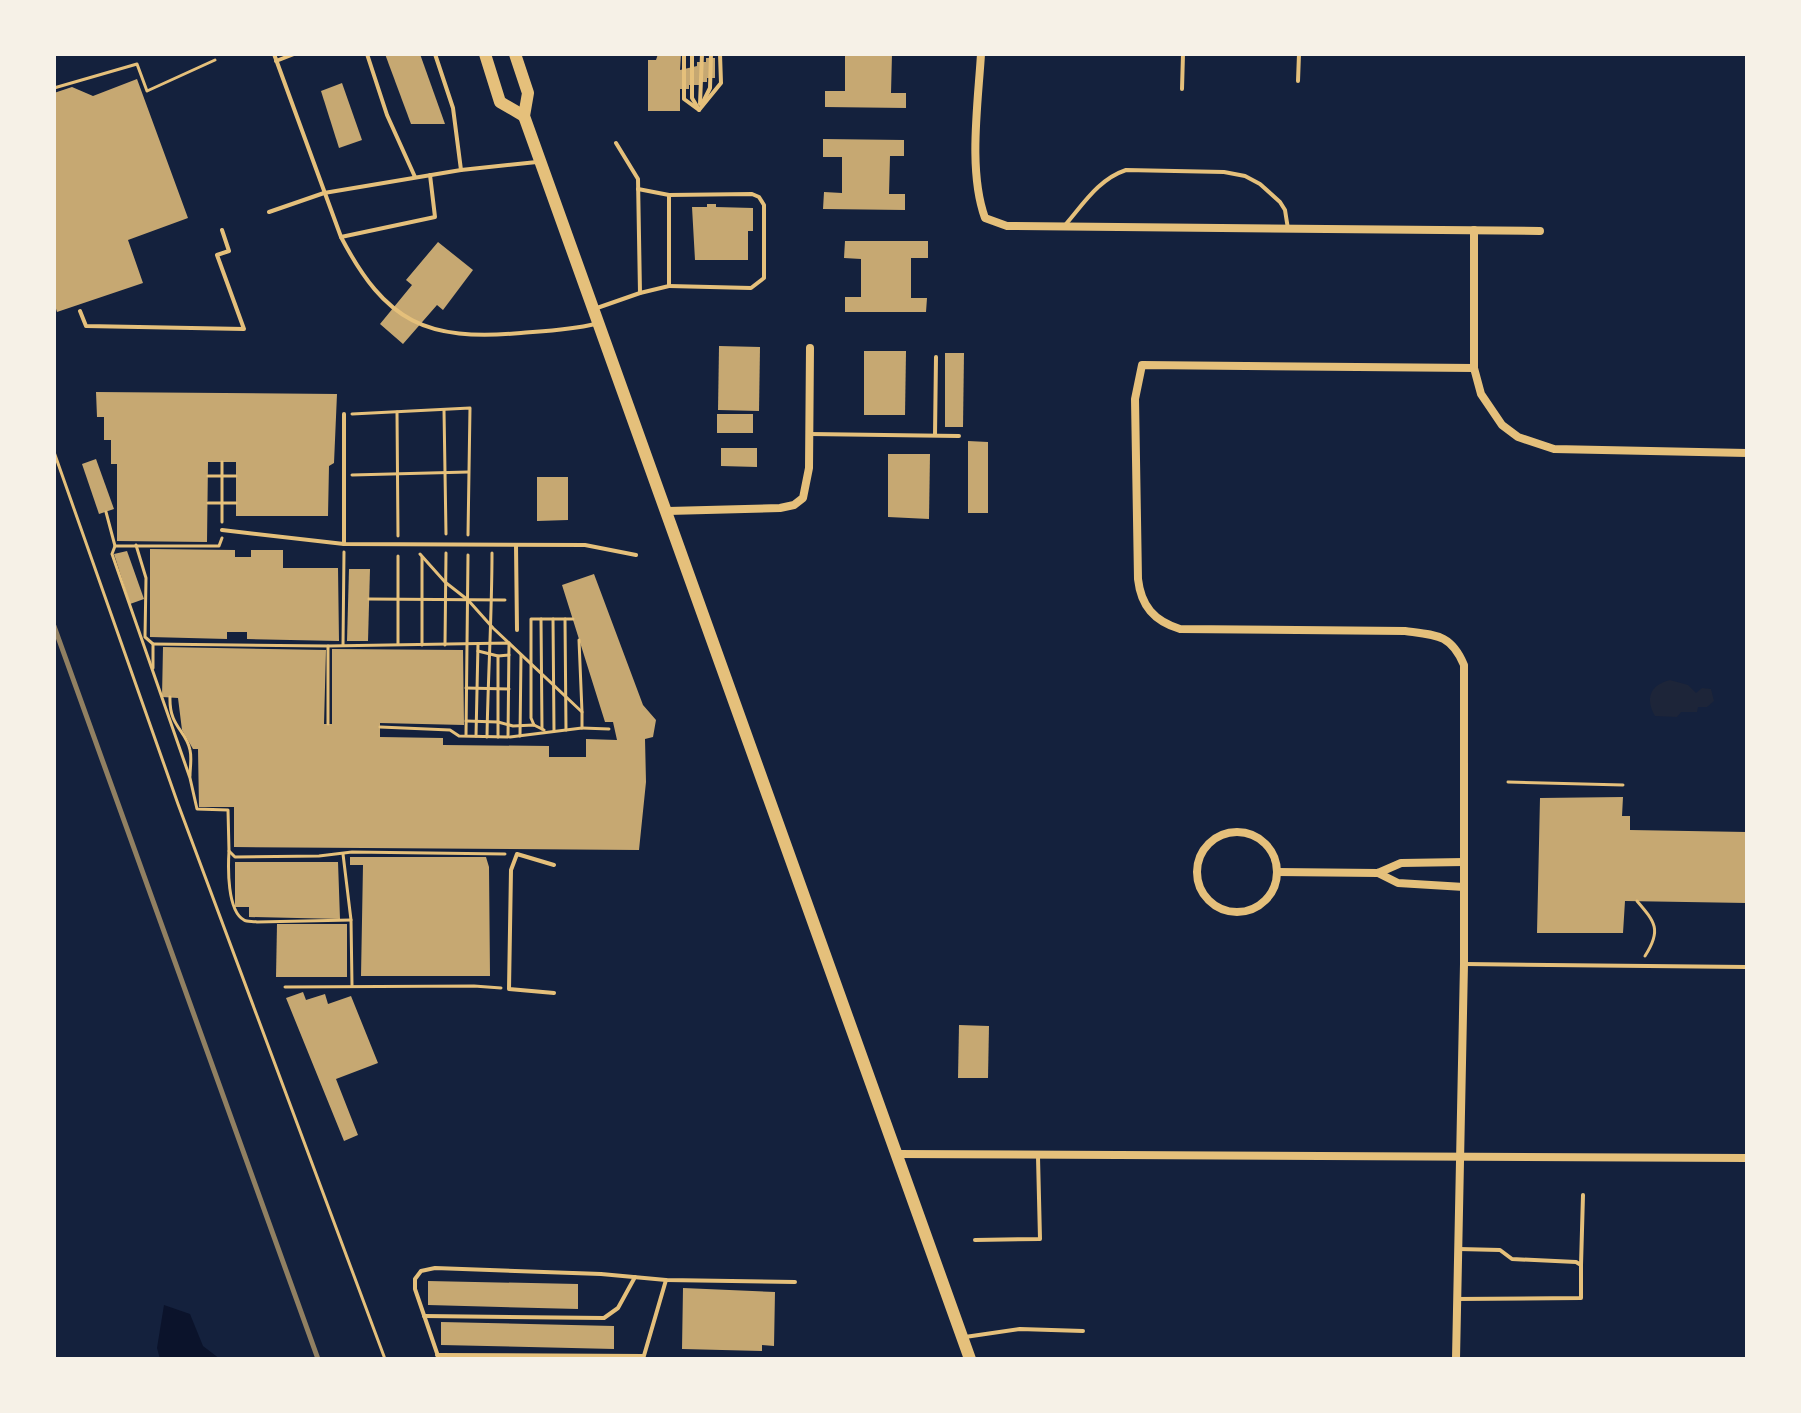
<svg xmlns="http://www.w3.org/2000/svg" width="1801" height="1413" font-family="Ubuntu,sans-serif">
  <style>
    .green { fill: #1d2539 }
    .water { fill: #0b132b }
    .building { fill: #c6a872 }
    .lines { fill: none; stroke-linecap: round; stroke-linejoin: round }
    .path { stroke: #e5c07b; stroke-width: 3 }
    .service { stroke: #e5c07b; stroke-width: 4 }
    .minor { stroke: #e5c07b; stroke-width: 8 }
    .primary { stroke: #e5c07b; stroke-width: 12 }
    .rail { stroke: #918062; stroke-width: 5 }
  </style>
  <rect width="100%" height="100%" fill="#14213d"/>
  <path class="green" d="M1670,680L1688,685L1696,693L1702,688L1711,689L1714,701L1707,707H1698L1697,712H1681L1677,717L1655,716C1645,698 1650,685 1670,680Z"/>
  <polygon class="water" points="164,1305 190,1314 203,1346 220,1359 160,1359 157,1348"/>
  <g class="building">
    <polygon points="385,54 420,54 445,124 411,124"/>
    <polygon points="658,54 681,54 680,70 697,66 697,62 706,62 706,58 715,58 715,78 707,78 707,82 699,82 699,85 689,85 689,89 680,89 680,111 648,111 648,60 656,60"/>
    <polygon points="845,54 892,54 891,93 906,93 906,108 825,107 825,91 845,91"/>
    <polygon points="137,79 188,218 128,240 143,283 57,312 54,302 54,93 72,87 93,96"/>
    <polygon points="342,83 362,140 339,148 321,91"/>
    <polygon points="823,139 904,140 904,156 890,156 889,194 905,194 905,210 823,209 824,192 842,193 842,157 823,157"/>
    <polygon points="707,204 716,204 716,207 753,208 753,231 748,231 748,260 695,260 692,207 707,207"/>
    <polygon points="845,241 928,241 928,258 911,258 911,298 927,298 926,312 845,312 845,297 861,297 861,259 844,258"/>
    <polygon points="438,242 473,270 443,310 437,305 403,344 380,324 412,285 406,280"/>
    <polygon points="719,346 760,347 759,411 718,410"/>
    <polygon points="864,351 906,351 905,415 864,415"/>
    <polygon points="945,353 964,353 963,427 945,427"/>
    <polygon points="96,392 337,394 334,463 329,466 328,516 236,516 236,462 208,462 207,542 117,541 117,464 111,464 111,440 104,440 104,417 97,417"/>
    <rect x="717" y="414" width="36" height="19"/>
    <polygon points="968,441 988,442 988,513 968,513"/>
    <polygon points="721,448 757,448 757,467 721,466"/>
    <polygon points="888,454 930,454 929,519 888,517"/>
    <polygon points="96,459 114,509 99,514 82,464"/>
    <polygon points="537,477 568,477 568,520 537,521"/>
    <polygon points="150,549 235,550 235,557 251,557 251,550 283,550 283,568 338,568 339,641 247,639 247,632 227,632 227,639 150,637"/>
    <polygon points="127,551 144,599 130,604 114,554"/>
    <polygon points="349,569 370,569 368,641 347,641"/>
    <polygon points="594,574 643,705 656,720 653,737 645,739 646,782 639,850 234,847 234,807 199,807 198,749 193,749 182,730 178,698 162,697 163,647 326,650 324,724 332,724 332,649 463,650 464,725 380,723 380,737 443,738 443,745 549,746 549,757 586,757 586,739 617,740 613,722 605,722 562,585"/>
    <polygon points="1623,797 1622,816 1630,816 1630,830 1747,832 1747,903 1625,901 1623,933 1537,933 1540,798"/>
    <polygon points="350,857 486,857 489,867 490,976 361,976 363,865 350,865"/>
    <polygon points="235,862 338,862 340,919 249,917 249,907 235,907"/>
    <polygon points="277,924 347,924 347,977 276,977"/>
    <polygon points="303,992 306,1000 325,994 328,1004 351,996 378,1063 336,1079 358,1135 344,1141 286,998"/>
    <polygon points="959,1025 989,1026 988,1078 958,1078"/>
    <polygon points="428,1281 578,1284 578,1309 428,1305"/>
    <polygon points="683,1288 775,1292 774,1346 762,1345 762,1351 682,1349"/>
    <polygon points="441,1322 614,1326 614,1349 441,1345"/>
  </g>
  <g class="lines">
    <g class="path">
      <polyline points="54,88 137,64 147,91 215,60"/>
      <polyline points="444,410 446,534"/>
      <polyline points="397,412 398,536"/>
      <polyline points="352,414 470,408 468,535"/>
      <polyline points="54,452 178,804 385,1359"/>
      <polyline points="352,475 468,472"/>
      <polyline points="208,476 236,476"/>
      <polyline points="208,503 236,503"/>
      <polyline points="106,512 115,546 219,546 222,538"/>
      <polyline points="222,522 222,462"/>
      <polyline points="136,545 146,578 145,637 153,644 153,668"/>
      <polyline points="115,546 112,554 190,778 197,809 228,810 229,851 235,857 319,856 352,852 505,854"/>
      <polyline points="420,554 445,582 468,600 493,628 582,712 582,728 510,737"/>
      <polyline points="369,599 505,600"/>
      <polyline points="541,619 542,729"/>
      <polyline points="553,619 554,731"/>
      <polyline points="565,619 566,730"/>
      <polyline points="579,640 582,712"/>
      <polyline points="153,644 328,646 509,643 508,737 459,736 450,730 380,727"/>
      <polyline points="398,644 398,556"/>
      <polyline points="343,645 344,552"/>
      <polyline points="422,645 422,557"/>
      <polyline points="445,645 446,553"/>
      <polyline points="478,651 498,656 509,655"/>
      <polyline points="498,656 498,737"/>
      <polyline points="466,688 509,689"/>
      <path d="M170,697C169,727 186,730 190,750C192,758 190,768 190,776"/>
      <polyline points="466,721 498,722 513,726 534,725 544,730"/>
      <polyline points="328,724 328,646"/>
      <polyline points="534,725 531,718 531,619 573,619"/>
      <polyline points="582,728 609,729"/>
      <polyline points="466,735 468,555"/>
      <polyline points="476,736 478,644"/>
      <polyline points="520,736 521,655"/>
      <path d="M487,737C488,675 492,614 492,553"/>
      <polyline points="1508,782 1623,785"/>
      <path d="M229,851C228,867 227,911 244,920C247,922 252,921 257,922L351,920"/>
      <polyline points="343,854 351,920 352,985"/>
      <path d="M1637,901C1655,922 1662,930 1645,956"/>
      <polyline points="285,987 474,986 501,988"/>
    </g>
    <g class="service">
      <polyline points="274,54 341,237 435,217 430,175"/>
      <polyline points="367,54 387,115 415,177"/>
      <polyline points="435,54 453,108 461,170"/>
      <polyline points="684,54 684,99 699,110"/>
      <polyline points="692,54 692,98 698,108"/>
      <polyline points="276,61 294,54"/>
      <polyline points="1298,81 1299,54"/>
      <polyline points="1182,89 1183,54"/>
      <polyline points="700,104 702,54"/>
      <polyline points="702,104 710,88 711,54"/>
      <polyline points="699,110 721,83 720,54"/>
      <polyline points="638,189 669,195 752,194 759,197 764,205 764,278 751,288 669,286"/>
      <polyline points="269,212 324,193 461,170 537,162"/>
      <path d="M1066,224C1084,203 1099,179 1126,170L1224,172L1245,176L1260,184L1280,202L1285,210L1288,229"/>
      <path d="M341,237C386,323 426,341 521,333C546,331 570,330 595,324"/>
      <polyline points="640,293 669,286 669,195"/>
      <polyline points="597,308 640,293 638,179 616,143"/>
      <polyline points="80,311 86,326 244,329 217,255 229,251 222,230"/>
      <polyline points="810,434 959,436"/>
      <polyline points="935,435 936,357"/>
      <polyline points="222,530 344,544 585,545 636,555"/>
      <polyline points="344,544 344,414"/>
      <polyline points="516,545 517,630"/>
      <polyline points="1465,964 1747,967"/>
      <polyline points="554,993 509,989 511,870 517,854 554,865"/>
      <polyline points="975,1240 1040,1239 1038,1157"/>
      <polyline points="1581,1265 1583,1195"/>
      <polyline points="1457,1299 1581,1298 1581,1265 1576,1262 1512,1259 1500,1250 1459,1249"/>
      <polyline points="424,1316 604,1318 618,1308 635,1277"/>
      <polyline points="965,1337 1020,1329 1083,1331"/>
      <polyline points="437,1355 643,1356"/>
      <polyline points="439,1359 415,1289 415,1279 421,1271 435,1268 601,1274 666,1280 795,1282"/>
      <polyline points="643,1359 666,1280"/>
    </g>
    <g class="minor">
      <path d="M981,54C978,104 968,171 985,218L1007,226L1540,231"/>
      <polyline points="1474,230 1474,368 1481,394 1502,425 1518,437 1554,449 1747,453"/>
      <polyline points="668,511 780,508 794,505 803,498 809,468 810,348"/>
      <circle cx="1237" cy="872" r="40"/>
      <polyline points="1277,872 1378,873 1401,863 1464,862"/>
      <polyline points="1378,873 1398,883 1464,887"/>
      <polyline points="897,1154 1747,1158"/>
      <path d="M1456,1359L1464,964V665C1451,634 1436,635 1405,631L1180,629C1154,621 1141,606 1138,579L1135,399L1142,365L1474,368"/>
    </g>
    <g class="primary">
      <polyline points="485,54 500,102 524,116"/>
      <polyline points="515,54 528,93 524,116 970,1359"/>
    </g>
    <polyline class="rail" points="54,626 318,1359"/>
  </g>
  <rect width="1801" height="1413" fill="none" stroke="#f6f1e7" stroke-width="112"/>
</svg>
